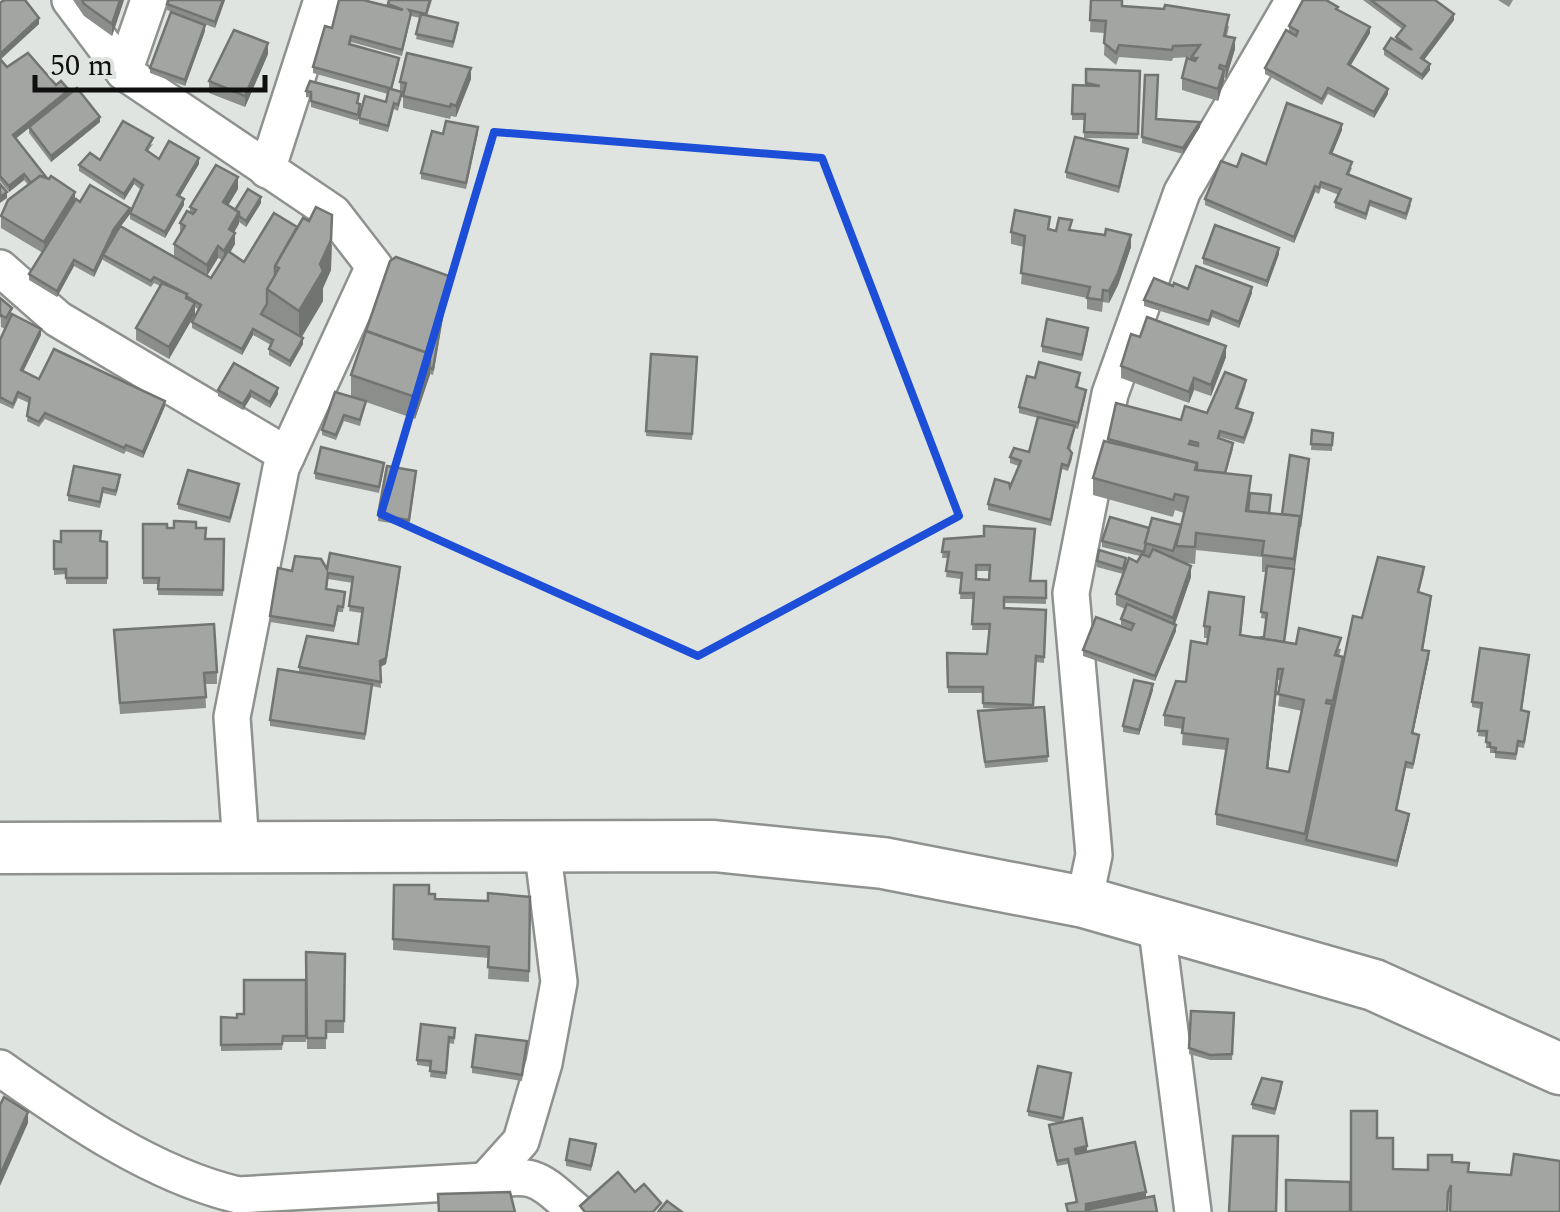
<svg xmlns="http://www.w3.org/2000/svg" width="1560" height="1212" font-family="Spectral,serif">
  <style>
    .lines { fill: none; stroke-linecap: round; stroke-linejoin: round }
    .minor-casing { stroke: #8e918e; stroke-width: 40 }
    .secondary-casing { stroke: #8e918e; stroke-width: 55 }
    .minor { stroke: #fff; stroke-width: 35 }
    .secondary { stroke: #fff; stroke-width: 50 }
    .wall { fill: #8b8e8b; fill-rule: evenodd }
    .shaded-wall { fill: #717471 }
    .building { fill: #a2a5a2; stroke: #717471; stroke-width: 2.5; fill-rule: evenodd }
    .marked { fill: none; stroke: #1d4ed8; stroke-width: 8; stroke-linejoin: round }
  </style>
  <rect width="100%" height="100%" fill="#e0e4e1"/>
  <g class="lines">
    <g class="minor-casing">
      <g id="minor">
        <polyline points="70,0 124,72 333,213 374,266 281,468 232,717 241,846"/>
        <polyline points="124,72 149,0"/>
        <polyline points="267,170 322,0"/>
        <polyline points="0,268 58,319 287,455"/>
        <polyline points="1084,902 1094,855 1071,593 1110,394 1182,192 1294,0"/>
        <polyline points="1156,922 1193,1212"/>
        <path d="M0,1068C71,1118 153,1175 238,1195L485,1181C537,1172 537,1178 577,1212"/>
        <polyline points="485,1181 521,1141 544,1063 559,982 542,846"/>
      </g>
    </g>
    <g class="secondary-casing">
      <polyline id="secondary" points="0,848 714,846 883,863 1084,902 1374,985 1560,1069"/>
    </g>
    <use href="#minor" class="minor"/>
    <use href="#secondary" class="secondary"/>
  </g>
  <g class="wall">
    <polygon points="73,0 124,0 112,36 84,16"/>
    <polygon points="225,0 215,28 167,10 167,4"/>
    <polygon points="389,0 432,0 427,16 458,29 453,48 416,39 420,18 411,16 402,56 351,42 351,44 399,63 392,89 400,91 400,82 471,79 456,117 451,116 450,119 403,108 403,94 402,94 398,111 394,109 388,132 359,124 359,118 386,102 388,94 313,73 313,67 332,28 388,7"/>
    <polygon points="1091,0 1229,26 1227,36 1235,49 1226,79 1224,78 1218,101 1182,90 1182,78 1192,57 1173,58 1172,61 1119,57 1116,65 1104,55 1105,33 1090,32"/>
    <polygon points="1303,0 1338,10 1370,33 1350,66 1388,94 1374,118 1328,94 1322,105 1265,74 1265,68 1289,31 1289,26"/>
    <polygon points="1363,0 1435,0 1454,20 1424,60 1430,70 1422,80 1384,55 1384,49 1396,41 1396,37 1402,29"/>
    <polygon points="1498,0 1513,0 1509,7"/>
    <path d="M0,3L39,24L0,59L7,67L56,85L100,122L51,162L29,133V128L15,139L46,178L75,202H80L130,214L121,226L174,256V244L180,234V223L190,213V207L238,189L228,205L235,210L261,203L246,227L239,222L234,232L235,244L230,253L244,262L297,227L332,245L331,270L323,288V301L302,337L303,344L290,367L269,355V349L271,345L253,335L242,355L192,328V322L199,310L195,307V314L169,359L136,340V328L160,286L154,283L151,287L103,260V258L94,277L74,266L57,297L29,280V274L43,253L1,228V216L28,185L24,180L9,192L0,181ZM218,258L222,260L211,278L207,275Z"/>
    <polygon points="205,31 185,86 150,73 150,68"/>
    <polygon points="268,54 245,107 209,93 209,81"/>
    <polygon points="1086,69 1140,71 1138,139 1084,138 1084,120 1072,120 1072,114 1086,86"/>
    <polygon points="1145,75 1156,119 1200,127 1183,154 1142,143"/>
    <polygon points="306,91 358,103 360,110 358,121 311,107 311,98 306,97"/>
    <polygon points="1342,130 1332,154 1352,168 1349,175 1411,205 1406,220 1370,206 1366,220 1335,208 1335,202 1339,195 1321,188 1319,194 1315,192 1294,243 1205,205 1205,199 1237,167 1266,164"/>
    <polygon points="478,133 466,189 421,179 421,173 443,134"/>
    <polygon points="153,144 148,151 159,159 199,164 180,196 184,205 165,238 130,219 130,213 141,190 134,184 124,200 79,171 79,165"/>
    <polygon points="1128,155 1119,193 1066,178 1066,172"/>
    <polygon points="1050,230 1072,230 1131,247 1118,285 1109,303 1103,302 1102,312 1087,309 1087,298 1021,284 1024,247 1011,244 1011,232"/>
    <polygon points="1279,254 1267,287 1203,264 1203,258"/>
    <polygon points="449,282 433,375 430,374 415,419 366,402 360,426 344,421 336,440 322,435 322,430 351,396 351,375"/>
    <polygon points="1173,286 1188,289 1252,293 1239,328 1212,317 1209,326 1144,306 1144,300"/>
    <polygon points="0,298 12,314 41,335 23,371 39,379 165,406 143,458 126,451 124,454 45,419 39,427 27,421 29,403 18,398 13,409 0,403 0,340 5,329 1,327"/>
    <polygon points="1088,334 1082,361 1042,352 1042,346"/>
    <polygon points="1140,337 1226,357 1211,396 1194,390 1189,403 1121,378 1121,366"/>
    <polygon points="651,354 697,357 692,440 646,436"/>
    <polygon points="234,363 278,394 270,408 251,397 243,410 218,396 218,390"/>
    <polygon points="1035,378 1080,379 1078,387 1086,395 1078,429 1075,428 1070,450 1072,459 1068,471 1062,469 1051,526 988,510 988,504 1010,487 1019,466 1010,463 1010,457 1029,452 1038,418 1019,413 1019,407"/>
    <path d="M1246,385L1238,409L1253,419L1244,444L1220,437V439L1233,449L1226,473L1251,493L1270,513L1282,514L1309,465L1284,642L1341,649L1339,656L1343,664L1362,618L1424,573L1419,592L1431,602L1423,650L1429,657L1413,733L1419,740L1413,769L1406,768L1397,810L1409,819L1397,867L1216,825V814L1226,750L1182,745L1183,729L1164,726V715L1186,682L1207,644L1208,638H1204V626L1244,609L1241,635L1264,637L1266,619L1261,618L1266,572H1262V557L1196,550L1195,564L1186,563L1191,577L1174,625L1176,631L1155,681L1083,656V650L1132,629L1121,625V619L1125,609L1116,605V594L1123,574L1097,567V561L1126,563L1137,562L1140,556L1102,547V541L1149,528L1181,525L1184,513L1175,510L1173,517L1093,495V478L1108,439L1207,413ZM1278,680L1281,681L1278,706L1302,711L1289,772L1268,768Z"/>
    <polygon points="1312,430 1333,433 1332,451 1311,450"/>
    <polygon points="384,468 379,493 315,479 315,473"/>
    <polygon points="416,477 409,526 378,521 378,515"/>
    <polygon points="120,481 116,496 103,493 100,508 68,501 68,495"/>
    <polygon points="239,490 230,523 178,509 178,504"/>
    <polygon points="143,524 167,528 196,528 205,539 224,539 223,596 158,595 158,584 143,584"/>
    <path d="M944,539L1031,581H1046V604L1004,603V608L1046,610L1044,663L1036,662L1033,708L1044,707L1048,762L985,768L978,711L1004,709L983,708V693H948L947,653L987,654L989,630H972L974,599H960L961,579L946,577L948,558H942ZM976,571H989V580L976,579Z"/>
    <polygon points="54,541 107,542 107,584 66,584 66,574 54,575"/>
    <polygon points="327,569 400,573 386,664 380,667 381,688 372,686 365,740 270,726 270,720 299,673 299,667 358,644 362,613 349,611 353,583 328,579 327,589 345,592 343,612 338,612 334,632 270,622 270,616 292,571"/>
    <polygon points="114,630 217,672 217,684 205,684 206,708 120,714"/>
    <polygon points="1529,661 1522,710 1529,717 1524,748 1518,747 1516,760 1495,758 1495,753 1490,753 1490,748 1486,748 1487,737 1478,736 1481,709 1472,707 1472,702"/>
    <polygon points="1153,690 1139,735 1123,732 1123,726"/>
    <polygon points="394,885 429,894 435,899 488,901 530,897 529,982 488,979 489,958 393,950"/>
    <polygon points="306,952 345,954 344,1033 326,1033 326,1049 307,1049"/>
    <polygon points="306,980 306,1042 283,1042 282,1050 221,1051 221,1017 237,1018"/>
    <polygon points="1191,1011 1234,1013 1232,1060 1210,1060 1189,1054"/>
    <polygon points="455,1028 454,1044 449,1043 446,1079 430,1077 431,1067 417,1065 417,1060"/>
    <polygon points="527,1047 522,1081 472,1073 472,1067"/>
    <polygon points="1071,1079 1063,1122 1086,1212 1067,1212 1066,1204 1076,1202 1068,1164 1057,1166 1049,1131 1049,1125 1059,1123 1028,1116 1028,1111"/>
    <polygon points="1282,1088 1275,1115 1252,1109 1252,1104"/>
    <polygon points="596,1150 591,1171 566,1166 566,1160"/>
  </g>
  <g class="shaded-wall">
    <polygon points="120,0 124,0 112,36 112,24"/>
    <polygon points="223,0 225,0 215,28 215,22"/>
    <polygon points="1454,14 1454,20 1421,64 1421,58"/>
    <polygon points="39,18 39,24 0,60 0,54"/>
    <polygon points="205,25 205,31 185,86 185,80"/>
    <polygon points="1370,27 1370,33 1348,70 1348,64"/>
    <polygon points="1235,38 1235,49 1226,79 1226,67"/>
    <polygon points="268,43 268,54 245,107 245,96"/>
    <polygon points="1430,64 1430,70 1422,80 1422,75"/>
    <polygon points="471,68 471,79 456,117 456,106"/>
    <polygon points="1224,70 1224,81 1218,101 1218,89"/>
    <polygon points="1388,89 1388,94 1374,118 1374,112"/>
    <polygon points="69,90 69,95 13,141 13,135"/>
    <polygon points="100,117 100,122 51,162 51,156"/>
    <polygon points="1200,122 1200,127 1183,154 1183,148"/>
    <polygon points="1342,124 1342,130 1330,159 1330,153"/>
    <polygon points="199,158 199,164 177,201 177,195"/>
    <polygon points="24,174 24,180 9,192 9,186"/>
    <polygon points="238,177 238,189 223,214 223,202"/>
    <polygon points="134,179 134,184 124,200 124,194"/>
    <polygon points="1315,186 1315,192 1294,243 1294,237"/>
    <polygon points="7,192 7,198 0,203 0,197"/>
    <polygon points="75,192 75,204 44,254 44,242"/>
    <polygon points="261,197 261,203 246,227 246,221"/>
    <polygon points="184,199 184,205 165,238 165,232"/>
    <polygon points="130,208 130,214 114,235 94,277 94,271 114,229"/>
    <polygon points="239,212 239,224 229,241 229,229"/>
    <polygon points="332,215 331,270 323,288 323,301 299,341 299,311 320,264"/>
    <polygon points="235,233 235,244 224,262 224,251"/>
    <polygon points="1131,235 1131,247 1118,285 1109,303 1109,291"/>
    <polygon points="218,246 218,258 207,276 207,265"/>
    <polygon points="1279,248 1279,254 1267,287 1267,281"/>
    <polygon points="74,260 74,266 57,297 57,291"/>
    <polygon points="1252,287 1252,293 1239,328 1239,322"/>
    <polygon points="195,303 195,314 169,359 169,347"/>
    <polygon points="41,329 41,335 21,376 21,370"/>
    <polygon points="253,329 253,335 242,355 242,349"/>
    <polygon points="303,338 303,344 290,367 290,361"/>
    <polygon points="1226,346 1226,357 1211,396 1211,385"/>
    <polygon points="430,354 430,375 415,419 415,397"/>
    <polygon points="1194,378 1194,390 1189,403 1189,392"/>
    <polygon points="278,388 278,394 270,408 270,402"/>
    <polygon points="251,391 251,397 243,410 243,404"/>
    <polygon points="165,401 165,406 143,458 143,452"/>
    <polygon points="1309,459 1309,465 1294,575 1294,559"/>
    <polygon points="1191,566 1191,577 1173,630 1173,618"/>
    <polygon points="400,567 386,664 380,667 380,661"/>
    <polygon points="1176,625 1176,631 1155,681 1155,676"/>
    <polygon points="1429,651 1429,657 1412,739 1412,733"/>
    <polygon points="1278,669 1278,680 1267,780 1267,768"/>
    <polygon points="1153,684 1153,690 1139,735 1139,730"/>
    <polygon points="1409,814 1409,819 1397,867 1397,861"/>
    <polygon points="28,1112 28,1123 0,1186 0,1175"/>
    <polygon points="1087,1146 1087,1152 1075,1155 1075,1149"/>
    <polygon points="1146,1192 1146,1198 1086,1210 1086,1204"/>
  </g>
  <g class="building">
    <polygon points="4,0 25,0 39,18 0,54 0,3"/>
    <polygon points="82,0 120,0 112,24 84,4"/>
    <polygon points="169,0 223,0 215,22 167,4"/>
    <polygon points="339,0 363,0 403,10 388,4 389,0 430,0 426,14 409,10 411,13 402,50 351,36 349,44 399,58 391,89 402,92 398,105 394,103 388,126 359,118 365,96 386,102 389,88 313,67 325,26 332,28"/>
    <polygon points="1091,0 1122,0 1122,6 1164,9 1165,5 1229,15 1224,36 1235,38 1226,67 1220,65 1219,68 1224,70 1218,89 1182,78 1187,58 1195,61 1197,58 1191,58 1200,45 1173,46 1172,50 1119,45 1116,53 1104,43 1106,21 1090,20"/>
    <polygon points="1303,0 1326,0 1338,7 1336,9 1370,27 1348,64 1388,89 1374,112 1328,88 1322,99 1265,68 1286,30 1296,36 1298,31 1289,26"/>
    <polygon points="1371,0 1435,0 1454,14 1421,58 1430,64 1422,75 1384,49 1391,38 1412,50 1396,37 1405,26"/>
    <polygon points="171,12 205,25 185,80 150,68"/>
    <polygon points="421,14 458,23 453,42 416,34"/>
    <polygon points="234,30 268,43 245,96 209,81"/>
    <polygon points="28,53 56,85 61,81 69,90 13,135 46,177 40,176 31,183 24,174 9,186 0,176 0,59 7,67"/>
    <polygon points="407,53 471,68 456,106 451,104 450,107 403,96 406,83 400,82"/>
    <polygon points="1086,69 1140,71 1138,134 1084,132 1085,114 1072,114 1073,85 1100,86 1086,83"/>
    <polygon points="1145,75 1158,75 1156,119 1200,122 1183,148 1142,137"/>
    <polygon points="310,81 359,94 357,103 360,104 358,115 311,101 311,92 306,91"/>
    <polygon points="77,88 100,117 51,156 29,127"/>
    <polygon points="1287,103 1342,124 1330,153 1352,162 1347,174 1411,199 1406,214 1370,201 1366,214 1335,202 1341,189 1321,182 1319,188 1315,186 1294,237 1205,199 1221,161 1237,167 1242,154 1266,164"/>
    <polygon points="123,121 153,138 146,150 159,159 169,141 199,158 177,195 184,199 165,232 130,213 143,185 134,179 124,194 79,165 90,153 100,160"/>
    <polygon points="446,121 478,127 466,183 421,173 432,131 443,134"/>
    <polygon points="1075,137 1128,149 1119,187 1066,172"/>
    <polygon points="216,165 238,177 223,202 239,212 229,229 235,233 224,251 218,246 207,265 174,244 185,226 180,223 187,211 193,214 196,210 190,207"/>
    <polygon points="40,176 49,179 51,176 75,192 44,242 1,216 8,200"/>
    <polygon points="0,184 7,192 0,197"/>
    <polygon points="90,185 130,208 114,229 94,271 74,260 57,291 29,274 76,199 80,202"/>
    <polygon points="248,189 261,197 246,221 239,216 239,212 235,210"/>
    <polygon points="316,207 332,215 331,240 320,264 323,271 299,311 267,289 279,268 275,266 303,218 309,221"/>
    <polygon points="1015,210 1050,217 1048,229 1056,231 1059,218 1072,220 1069,230 1105,235 1106,229 1131,235 1118,273 1109,291 1103,290 1102,300 1087,298 1090,287 1021,273 1025,236 1011,232"/>
    <polygon points="274,213 297,227 275,266 275,275 267,289 267,304 261,314 303,338 290,361 269,349 273,340 253,329 242,349 192,322 201,305 186,296 187,294 154,277 151,281 103,255 120,226 211,278 228,251 244,262"/>
    <polygon points="1215,225 1279,248 1267,281 1203,258"/>
    <polygon points="396,257 449,276 433,369 430,368 430,354 366,331 390,261"/>
    <polygon points="1196,266 1252,287 1239,322 1212,311 1209,321 1144,300 1154,278 1173,286 1174,283 1188,289"/>
    <polygon points="162,283 187,294 186,298 195,303 169,347 136,328"/>
    <polygon points="0,298 12,308 6,318 1,315 0,317"/>
    <polygon points="12,314 41,329 21,370 39,379 54,349 165,401 143,452 126,445 124,448 45,413 39,422 27,416 30,398 18,392 13,404 0,397 0,340"/>
    <polygon points="1147,317 1226,346 1211,385 1194,378 1189,392 1121,366 1131,334 1140,337"/>
    <polygon points="1047,319 1088,328 1082,355 1042,346"/>
    <polygon points="366,331 430,354 415,397 351,375"/>
    <polygon points="651,354 697,357 692,434 646,431"/>
    <polygon points="1039,362 1080,373 1076,387 1086,390 1078,423 1019,407 1027,376 1035,378"/>
    <polygon points="234,363 278,388 270,402 251,391 243,404 218,390"/>
    <path d="M1225,372L1246,380L1236,408L1253,413L1244,438L1220,431L1218,438L1233,443L1225,473L1197,470V463L1108,439L1116,403L1181,420L1185,406L1207,413ZM1190,441L1198,443V446L1189,444Z"/>
    <polygon points="335,392 366,401 360,420 344,415 336,435 322,430"/>
    <polygon points="1038,417 1075,426 1068,448 1072,453 1068,466 1062,464 1051,520 988,504 995,479 1009,483 1010,487 1021,461 1010,457 1014,448 1029,452"/>
    <polygon points="1312,430 1333,433 1332,445 1311,444"/>
    <polygon points="1104,441 1197,463 1195,470 1251,476 1246,511 1300,516 1294,559 1262,555 1264,541 1196,533 1195,547 1176,546 1188,497 1175,494 1173,500 1093,478"/>
    <polygon points="321,447 384,463 379,487 315,473"/>
    <polygon points="1290,455 1309,459 1300,527 1300,516 1282,514"/>
    <polygon points="74,466 120,475 116,491 103,488 100,502 68,495"/>
    <polygon points="387,466 416,471 409,520 378,515"/>
    <polygon points="188,470 239,484 230,518 178,504"/>
    <polygon points="1250,493 1271,495 1269,513 1248,511"/>
    <polygon points="1110,517 1149,528 1144,552 1102,541"/>
    <polygon points="1152,518 1181,525 1173,551 1145,543"/>
    <polygon points="174,521 196,522 196,528 206,528 205,539 224,539 223,590 158,589 159,578 143,578 143,524 167,524 167,528 174,528"/>
    <path d="M984,526L1035,529L1030,581H1046V598L1004,597V608L1046,610L1044,657L1036,656L1033,705L983,703V687H948L947,653L987,654L990,624H972L974,593H960L962,573L946,571L949,552H942L944,539L984,536ZM976,565H990L989,580L976,579Z"/>
    <polygon points="61,531 101,531 100,541 107,542 107,578 66,578 66,569 54,569 54,541 61,542"/>
    <polygon points="1153,549 1191,566 1173,618 1116,594 1129,558 1137,562 1142,554 1149,557"/>
    <polygon points="1099,550 1126,558 1123,569 1097,561"/>
    <polygon points="330,553 400,567 386,658 380,661 381,682 299,667 307,636 358,644 363,608 349,606 353,577 328,573 326,589 345,592 343,607 338,606 334,626 270,616 278,568 292,571 295,556 321,559 327,569"/>
    <polygon points="1378,557 1424,567 1418,592 1431,596 1422,650 1429,651 1412,733 1419,735 1413,764 1406,762 1396,810 1409,814 1397,861 1306,840 1353,616 1362,618"/>
    <polygon points="1267,566 1294,569 1284,642 1257,638 1264,637 1267,613 1261,612"/>
    <path d="M1209,592L1244,597L1240,635L1296,644L1299,628L1341,638L1335,655L1343,657L1333,701L1327,700L1326,703L1332,704L1305,834L1216,814L1228,739L1182,733L1184,718L1164,715L1176,681L1186,682L1191,641L1207,644L1210,627L1204,626ZM1278,669H1283L1278,694L1304,700L1289,772L1267,768Z"/>
    <polygon points="1127,604 1176,625 1155,676 1083,650 1096,617 1131,630 1134,624 1121,619"/>
    <polygon points="214,624 217,672 204,673 206,697 120,703 114,630"/>
    <polygon points="1480,648 1529,655 1521,710 1529,712 1524,742 1518,741 1516,754 1495,752 1496,748 1490,747 1490,743 1486,742 1487,731 1478,731 1482,703 1472,702"/>
    <polygon points="278,669 372,684 365,734 270,720"/>
    <polygon points="1134,680 1153,684 1139,730 1123,726"/>
    <polygon points="1044,707 1048,756 985,762 978,711"/>
    <polygon points="394,885 429,885 429,894 435,894 435,899 488,901 488,893 530,897 529,971 488,967 489,947 393,939"/>
    <polygon points="306,952 345,954 344,1021 326,1021 326,1038 307,1038"/>
    <polygon points="244,980 306,980 306,1036 283,1036 282,1044 221,1045 221,1017 237,1018 237,1014 244,1014"/>
    <polygon points="1191,1011 1234,1013 1232,1054 1210,1055 1189,1048"/>
    <polygon points="421,1024 455,1028 454,1038 449,1037 446,1073 430,1071 431,1061 417,1060"/>
    <polygon points="476,1035 527,1041 522,1075 472,1067"/>
    <polygon points="1038,1066 1071,1073 1063,1118 1028,1111"/>
    <polygon points="1262,1078 1282,1082 1275,1109 1252,1104"/>
    <polygon points="4,1097 28,1112 0,1175 0,1105"/>
    <polygon points="1351,1111 1377,1111 1377,1138 1393,1138 1393,1169 1428,1170 1428,1155 1452,1155 1452,1162 1469,1163 1468,1172 1511,1175 1514,1154 1560,1161 1560,1212 1450,1212 1451,1185 1448,1192 1447,1212 1351,1212"/>
    <polygon points="1082,1118 1087,1146 1075,1149 1076,1154 1135,1142 1146,1192 1086,1204 1086,1212 1068,1212 1066,1204 1077,1202 1068,1159 1057,1161 1049,1125"/>
    <polygon points="1233,1136 1278,1136 1276,1212 1229,1212"/>
    <polygon points="570,1139 596,1144 591,1166 566,1160"/>
    <polygon points="618,1172 635,1192 644,1184 661,1203 653,1212 585,1212 580,1206"/>
    <polygon points="1286,1180 1350,1182 1350,1212 1286,1212"/>
    <polygon points="510,1192 515,1212 439,1212 438,1194"/>
    <polygon points="1154,1196 1157,1212 1086,1212 1086,1210"/>
    <polygon points="667,1201 682,1212 658,1212"/>
  </g>
  <path class="marked" d="M494,132L822,158L959,516L698,656L381,514Z"/>
  <path d="M35 75v15h230v-15" fill="none" stroke="#0e0f0e" stroke-width="5"/>
  <text x="50" y="75" font-size="30" fill="#0e0f0e" stroke="#e0e4e1" stroke-width="8" paint-order="stroke">50 m</text>
</svg>
